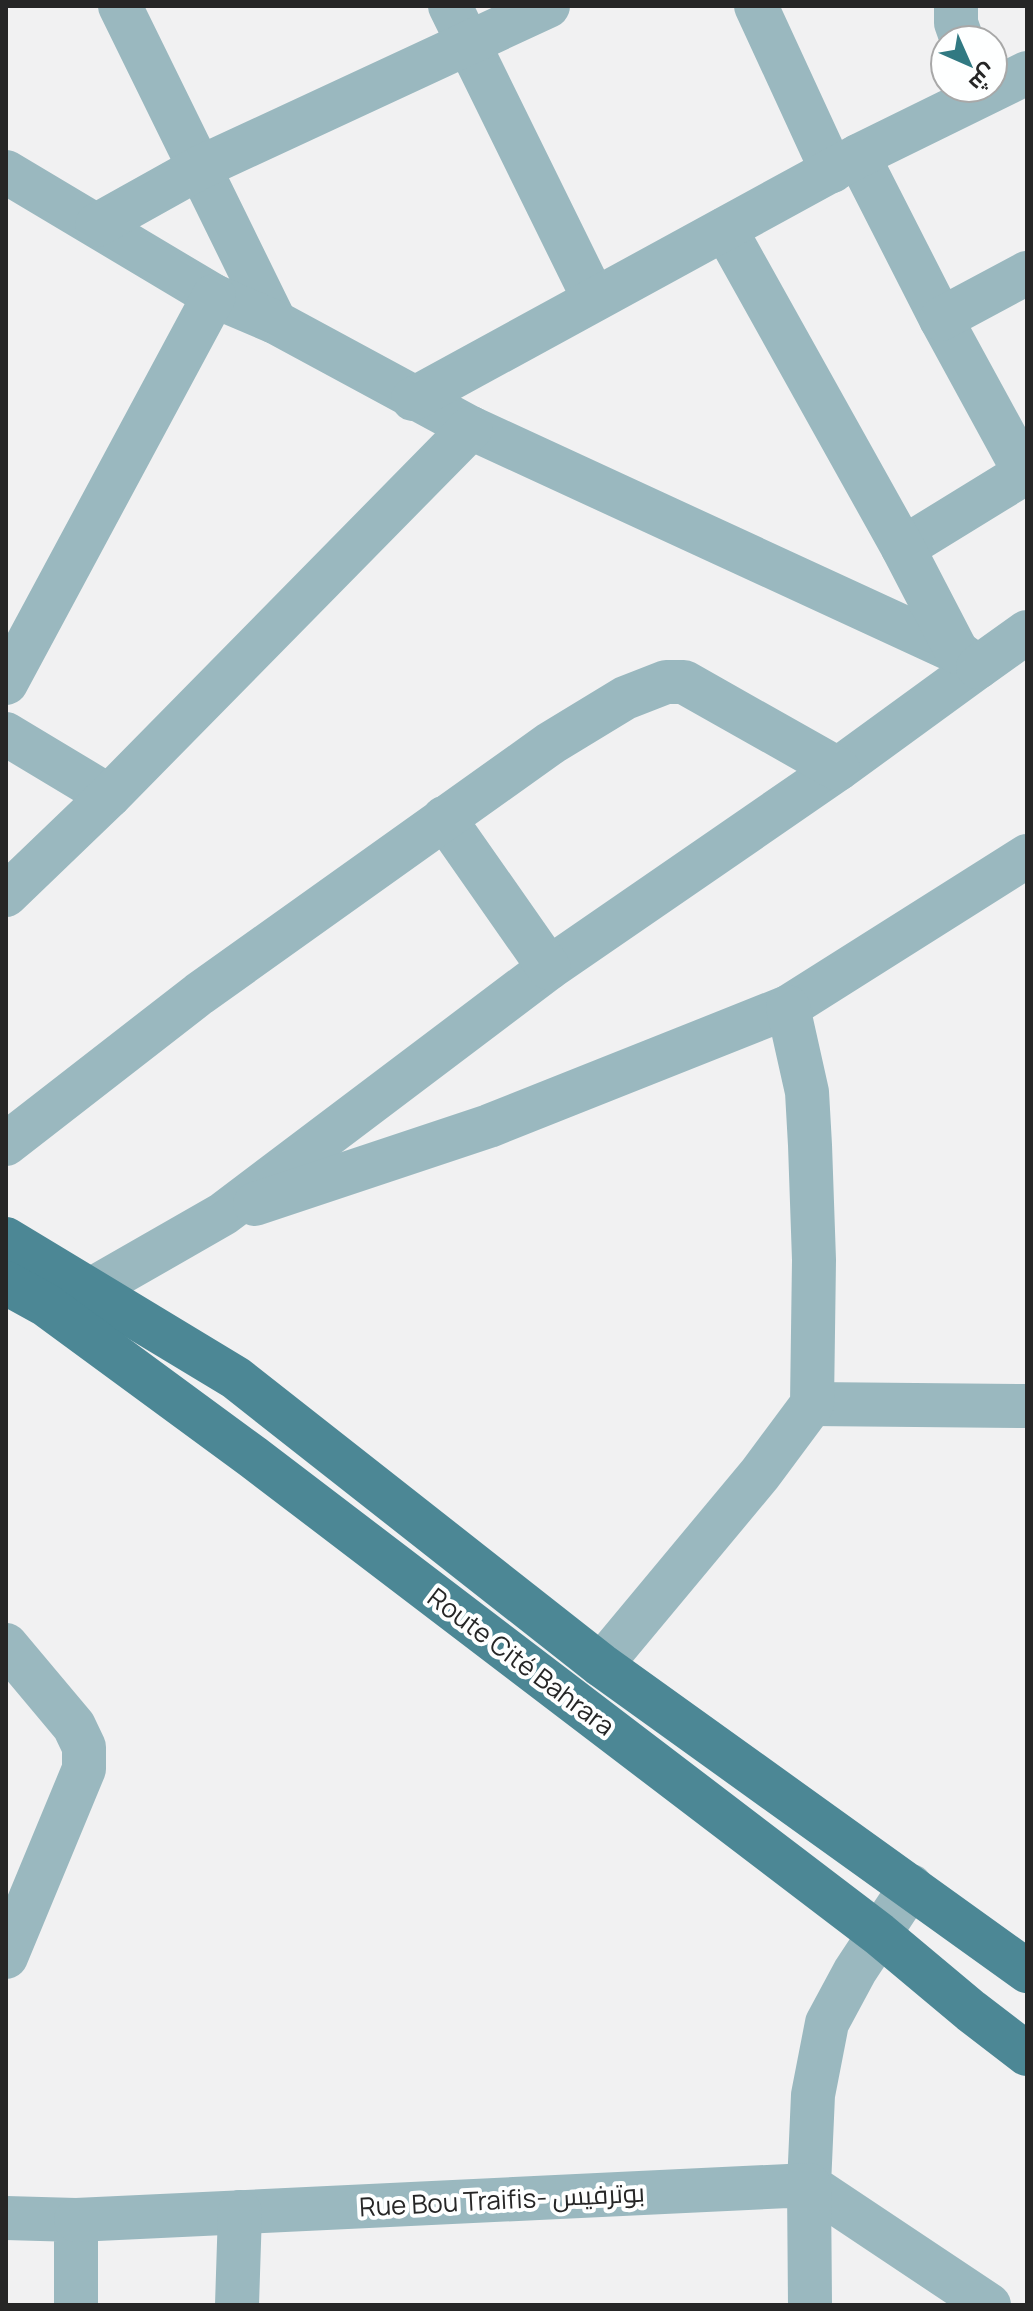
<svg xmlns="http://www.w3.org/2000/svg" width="1033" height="2311" font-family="Manrope,Cairo,sans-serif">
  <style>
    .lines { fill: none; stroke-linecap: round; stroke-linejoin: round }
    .minor { stroke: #9ab8bf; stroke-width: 44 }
    .major { stroke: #4c8795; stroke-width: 44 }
    .labels { text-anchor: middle; stroke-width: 8; stroke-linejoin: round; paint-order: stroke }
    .street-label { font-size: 26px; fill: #262626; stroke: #feffff }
  </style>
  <rect width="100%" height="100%" fill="#f1f1f2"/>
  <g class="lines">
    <g class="minor">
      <polyline points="120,6 275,322"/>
      <polyline points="450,6 594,299"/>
      <polyline points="756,6 832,171"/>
      <polyline points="956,6 956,23 962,40"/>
      <polyline points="858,156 941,319 1025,473 903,548"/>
      <polyline points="6,172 214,296 275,322 471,428 957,652 978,667 838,769 549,968 223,1214 92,1289 71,1316"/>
      <polyline points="97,225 201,167 548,6"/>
      <polyline points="725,229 903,548 957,652"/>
      <polyline points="941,319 1027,273"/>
      <polyline points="413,399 858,156 1027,73"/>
      <polyline points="978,667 1027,632"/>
      <polyline points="6,683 214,296"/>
      <polyline points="6,734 109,796"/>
      <polyline points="444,818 549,968"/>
      <polyline points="6,895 109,796 471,428"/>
      <polyline points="6,1144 199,994 551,743 625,698 666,682 684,682 838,769"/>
      <polyline points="255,1204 489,1126 788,1007 1027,856"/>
      <polyline points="812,1404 1027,1406"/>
      <polyline points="6,1645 74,1726 84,1747 84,1769 6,1957"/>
      <polyline points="601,1665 760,1474 812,1404 814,1260 810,1145 807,1092 788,1007"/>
      <polyline points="911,1886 855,1971 827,2023 813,2095 809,2185 989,2305"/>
      <polyline points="6,2218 76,2220 76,2305"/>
      <polyline points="76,2220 809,2185 810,2305"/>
      <polyline points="237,2305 240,2212"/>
    </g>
    <g class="major">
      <polyline points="6,1239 236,1378 601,1665 1027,1971"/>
      <polyline points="6,1283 46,1305 253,1457 879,1934 971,2011 1027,2054"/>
    </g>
  </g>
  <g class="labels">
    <g class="street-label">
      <text transform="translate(521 1662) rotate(37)" y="9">Route Cité Bahrara</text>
      <text transform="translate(502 2200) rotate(-3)" y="9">Rue Bou Traifis- بوترفيس</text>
    </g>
  </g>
  <rect width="1033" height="2311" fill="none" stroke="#262626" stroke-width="16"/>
  <g transform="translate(969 64) rotate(135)"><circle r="38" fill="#feffff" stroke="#a8a8a8" stroke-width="2"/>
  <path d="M0-6L14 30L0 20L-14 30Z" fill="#317982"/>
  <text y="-12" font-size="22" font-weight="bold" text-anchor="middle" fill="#262626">ش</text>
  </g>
</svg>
